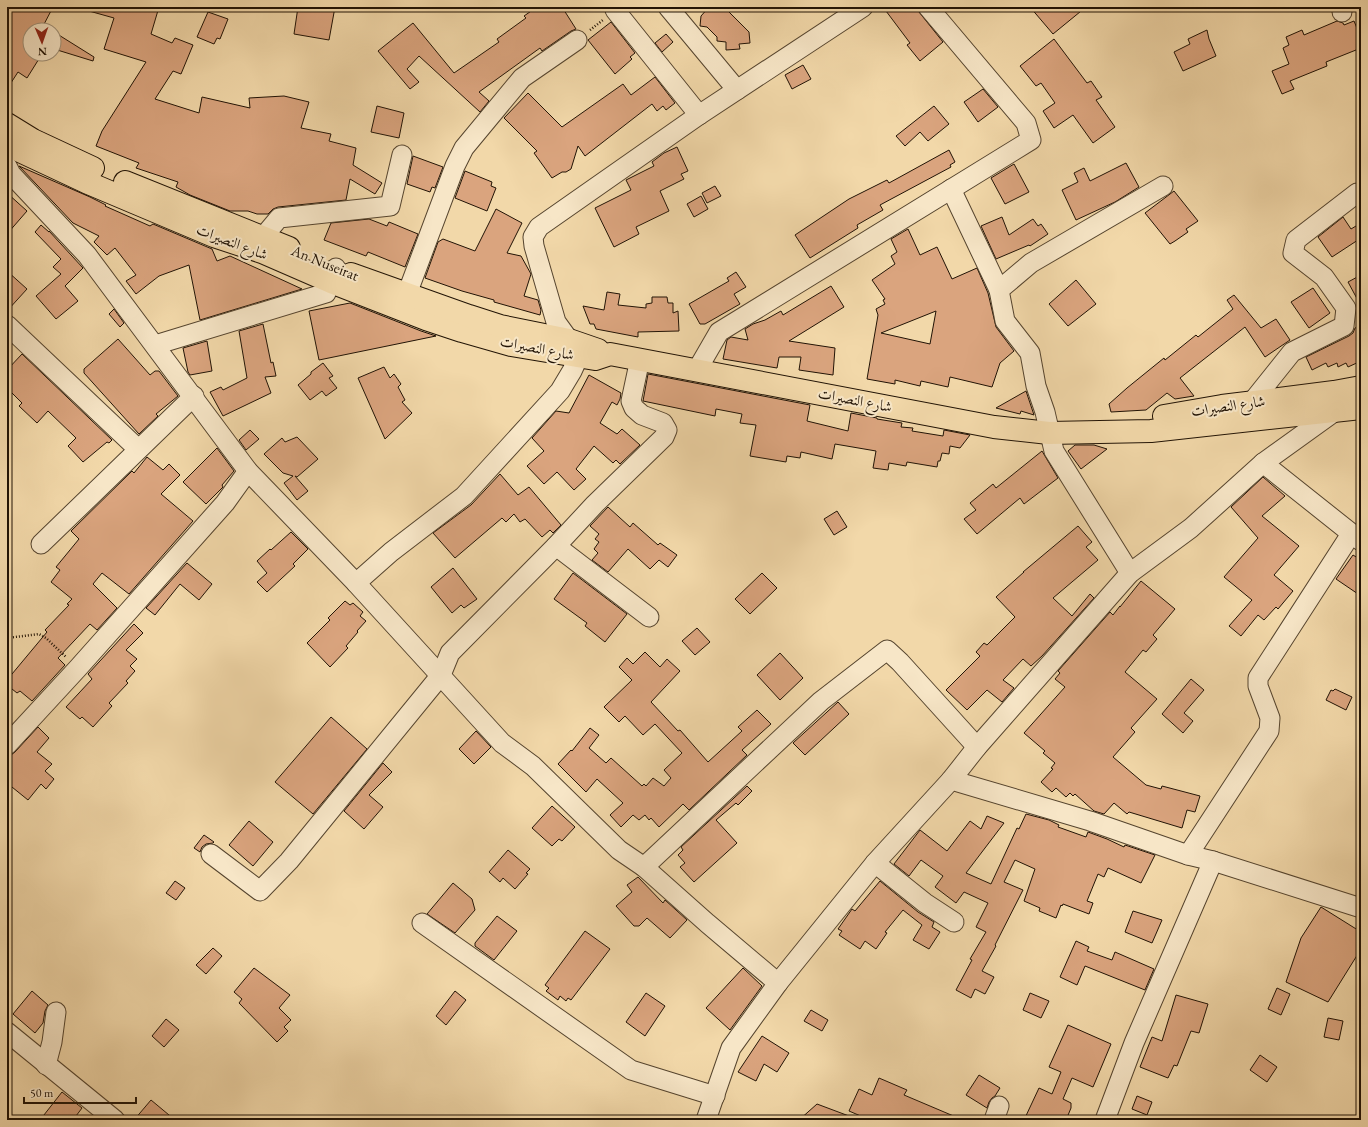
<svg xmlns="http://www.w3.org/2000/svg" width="1368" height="1127" font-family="'EB Garamond',Amiri,serif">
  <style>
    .building { fill: #daa47e; stroke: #211305; fill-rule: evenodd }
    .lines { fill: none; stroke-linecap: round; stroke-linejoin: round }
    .minor-casing { stroke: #55442e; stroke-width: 21 }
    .major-casing { stroke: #211305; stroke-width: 24 }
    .path { stroke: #211305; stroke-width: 2.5; stroke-dasharray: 1 2; stroke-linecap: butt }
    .minor { stroke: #f7e6c7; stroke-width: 19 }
    .major { stroke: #f2d8a9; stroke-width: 22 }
    .labels { text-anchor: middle; stroke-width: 4; stroke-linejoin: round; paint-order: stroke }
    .street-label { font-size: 15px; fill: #211305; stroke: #f7e6c7 }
  </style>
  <rect width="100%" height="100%" fill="#f2d8a9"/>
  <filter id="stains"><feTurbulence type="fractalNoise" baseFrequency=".005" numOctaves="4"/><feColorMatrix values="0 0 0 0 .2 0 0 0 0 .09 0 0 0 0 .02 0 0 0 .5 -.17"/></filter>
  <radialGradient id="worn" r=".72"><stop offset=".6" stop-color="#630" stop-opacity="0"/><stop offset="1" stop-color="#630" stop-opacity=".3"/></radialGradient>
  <g class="building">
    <polygon points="7,7 53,7 41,30 30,30 30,54 42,54 27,78 18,72 7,89"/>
    <polygon points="89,7 159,7 151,34 172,43 175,38 193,45 181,74 173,71 155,99 199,113 202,97 250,108 249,98 284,96 309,102 301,128 331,134 329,141 356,148 353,165 382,183 375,194 350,179 346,200 278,207 273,209 268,214 257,214 248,211 230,211 190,195 176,187 178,182 136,168 139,163 96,146 102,131 146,62 104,49 114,18 89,11"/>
    <polygon points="298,7 335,7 329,40 294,34"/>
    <polygon points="537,7 562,7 576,29 571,31 542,51 540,48 479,92 489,101 480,112 419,56 407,69 419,82 410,89 378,51 413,23 454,73 499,42 497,39 526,18 524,16"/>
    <polygon points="709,7 724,7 749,32 750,43 739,44 740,49 726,50 726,42 717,41 717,37 707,27 700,26 701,16"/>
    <polygon points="883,7 915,7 943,42 920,61 907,45 910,43"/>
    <polygon points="1030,7 1086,7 1053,34"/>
    <polygon points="208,12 228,19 220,39 217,38 214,44 197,37"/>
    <polygon points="1337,21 1343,23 1344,25 1354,21 1361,38 1361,48 1326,62 1327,66 1290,81 1294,89 1282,94 1272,71 1289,64 1283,48 1289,45 1286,37 1302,30 1304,35"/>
    <polygon points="611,22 635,53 630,57 632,59 615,74 588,40"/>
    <polygon points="1207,30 1209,39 1216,56 1183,71 1174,52 1190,44 1188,39"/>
    <polygon points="54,32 94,57 93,61 54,49"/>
    <polygon points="666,34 673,42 662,52 655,43"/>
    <polygon points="1054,39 1087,83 1091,81 1102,97 1096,100 1115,127 1093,143 1073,115 1054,128 1043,111 1055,103 1041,83 1036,86 1020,66"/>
    <polygon points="803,65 811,79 792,89 785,75"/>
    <polygon points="655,77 675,103 666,110 663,106 657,111 652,104 585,156 578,146 571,169 566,172 562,172 552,178 534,153 537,151 504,118 528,93 562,127 623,84 631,95"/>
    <polygon points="983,89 998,107 978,122 964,102"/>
    <polygon points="377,106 404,113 399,138 371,132"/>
    <polygon points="934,106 949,124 928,141 920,132 905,146 896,136"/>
    <polygon points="677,147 688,171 681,174 684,179 660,191 669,211 636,227 639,234 614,247 595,208 631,190 626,180 654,166 652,162 664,153"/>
    <polygon points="949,150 955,162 950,165 951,167 880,205 883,210 857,225 858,228 810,258 795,235 849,199 887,180 889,183"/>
    <polygon points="413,156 443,167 435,188 432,187 430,192 407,184"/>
    <polygon points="1126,163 1139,187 1115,202 1076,220 1062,190 1078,182 1074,173 1084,168 1090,181"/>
    <polygon points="1014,164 1029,192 1005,204 991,178"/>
    <polygon points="19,166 90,197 106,205 105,206 150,226 153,224 212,249 217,261 230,256 302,289 200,320 189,265 159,276 136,294 126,281 136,275 115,248 107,255 94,242 99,236 73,223"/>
    <polygon points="465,171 492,182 491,186 496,188 487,211 455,198"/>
    <polygon points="715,186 721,196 707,203 702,193"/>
    <polygon points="1174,191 1198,221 1186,229 1188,232 1175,241 1170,244 1145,213"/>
    <polygon points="7,193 27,211 7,234"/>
    <polygon points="701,196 708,209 694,217 687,204"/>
    <polygon points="496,209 522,223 507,253 521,256 531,274 524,296 538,300 541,310 540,315 494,302 494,300 462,291 425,278 438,242 443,239 475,251"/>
    <polygon points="1002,217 1009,235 1033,219 1038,226 1041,224 1048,234 1030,246 1029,245 996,259 981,226"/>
    <polygon points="1343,217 1351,229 1361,223 1361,238 1332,257 1318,237"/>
    <polygon points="369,219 387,226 389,222 418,234 405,267 368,252 366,256 324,240 331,223"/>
    <polygon points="41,225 49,232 49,231 83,268 65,286 78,301 56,319 36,296 61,274 53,267 61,259 35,232"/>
    <path d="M908,229L920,255L937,247L952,279L977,268L988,293L996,327L1014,351L1000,363L992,387L950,377L948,387L921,381L920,386L895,380V384L867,379L878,315L876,309L885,304L883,300L885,299L872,280L895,264L891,256L897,252L891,239ZM936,311L930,344L881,333Z"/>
    <polygon points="7,271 27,289 7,311"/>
    <polygon points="736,272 746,287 734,294 740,304 705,324 700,324 689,304 729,281 727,278"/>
    <polygon points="1361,275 1361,306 1348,282"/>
    <polygon points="1076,280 1096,304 1068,326 1049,304"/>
    <polygon points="831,286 844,307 789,341 835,348 833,375 799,370 801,357 779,357 777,368 723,359 727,340 731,337 748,340 745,329 753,324 765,320 781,311 783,315"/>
    <polygon points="1313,288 1330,313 1309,328 1291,302"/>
    <polygon points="607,292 620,294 618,305 646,308 646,304 652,303 652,297 667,297 668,303 673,303 673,313 678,311 679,331 638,332 638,337 596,329 594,324 590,324 583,306 604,310"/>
    <polygon points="1234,295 1261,328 1276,319 1290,340 1265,357 1245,327 1180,378 1194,396 1175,399 1167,393 1146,410 1111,412 1109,404 1127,388 1164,358 1165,360 1196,335 1198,337 1233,309 1227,300"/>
    <polygon points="350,303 421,331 436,336 319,360 309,311"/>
    <polygon points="114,309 124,323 120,327 109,314"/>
    <polygon points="263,324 271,363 273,362 276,376 265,377 271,393 223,416 210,392 221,387 223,390 247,378 239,331"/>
    <polygon points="1361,325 1361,361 1348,367 1346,363 1338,367 1337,363 1328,367 1326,363 1312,370 1306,357 1349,336 1353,333 1355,328"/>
    <polygon points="118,339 150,375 155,371 159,371 178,396 156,414 158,416 139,434 84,373 84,369"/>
    <polygon points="207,341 212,371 190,375 188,372 183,348"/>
    <polygon points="22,354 112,440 109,443 107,442 83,462 68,446 76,438 48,411 37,423 19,406 22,403 7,388 7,370"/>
    <polygon points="323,363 333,376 329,378 337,388 326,396 322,391 310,400 298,385 311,374 311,372"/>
    <polygon points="384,367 390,378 394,374 401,384 398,387 405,400 402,402 412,413 385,439 358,378"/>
    <polygon points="648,374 810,405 807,421 848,431 851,413 877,418 877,419 902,423 901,427 913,428 912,431 943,436 944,430 970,435 960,448 950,446 949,454 942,453 940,461 938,461 937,467 907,462 906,466 889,463 888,470 873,468 876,451 835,444 832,459 801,452 800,458 787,456 786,462 750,456 756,425 740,423 742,414 716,409 715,416 643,401"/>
    <polygon points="589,375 621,393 620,399 617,405 612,402 600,423 617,434 622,429 640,445 620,464 616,460 613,463 594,446 576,469 586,479 574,490 557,472 544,484 527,466 544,451 532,438 556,411 569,413"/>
    <polygon points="1026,391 1034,415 1021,411 1020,414 996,408"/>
    <polygon points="250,430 259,439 246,450 239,440"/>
    <polygon points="297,437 318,459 297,477 295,476 308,491 297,500 284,483 293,476 283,473 264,454 282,438 285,442"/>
    <polygon points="1075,445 1094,445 1107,449 1081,469 1068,451"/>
    <polygon points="217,448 234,471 222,485 223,487 206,504 183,482"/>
    <polygon points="1042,451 1058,478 1024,504 1020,498 977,534 964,519 976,510 970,503 993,484 996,488"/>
    <polygon points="147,457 163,470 169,464 180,475 161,494 193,521 129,594 102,573 93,584 117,608 97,630 90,624 58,658 65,665 32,701 20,691 17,693 7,685 7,680 47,632 45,630 69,605 67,604 72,599 51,582 60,570 56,567 79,539 71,531 132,471 134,473"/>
    <polygon points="500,474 518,495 529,487 561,525 553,533 550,530 542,537 525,519 520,522 514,514 506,522 502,518 455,558 433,533 471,505"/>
    <polygon points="1263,477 1285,496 1262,516 1299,546 1274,575 1293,591 1278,609 1276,607 1264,620 1258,615 1241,636 1229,626 1252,600 1224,577 1258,538 1231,507"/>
    <polygon points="608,507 630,527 633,523 658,545 660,543 677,555 668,567 659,560 650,569 628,549 608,572 592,560 598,553 594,549 599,542 595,539 599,534 590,526"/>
    <polygon points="837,511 847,527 834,535 824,519"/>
    <polygon points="1078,526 1092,542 1086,547 1098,560 1053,598 1072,616 1090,594 1094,598 1042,656 1031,666 1023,659 1003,680 1014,688 1002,702 987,690 967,710 946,690 980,656 976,652 984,643 987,645 1015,617 996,597 1024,572 1023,572"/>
    <polygon points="291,532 308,549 293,564 295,566 267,592 257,582 267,573 257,561 270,549 271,550"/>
    <polygon points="1353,555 1361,560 1361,596 1336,579"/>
    <polygon points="187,563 212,584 199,600 180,584 155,615 146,608"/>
    <polygon points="453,568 477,599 464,608 461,605 452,613 431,587"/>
    <polygon points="573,573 627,614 605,642 585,626 587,623 554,599"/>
    <polygon points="762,573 777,588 750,614 735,599"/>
    <polygon points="1141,581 1175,609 1153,635 1157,639 1146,652 1143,650 1125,672 1157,699 1131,728 1135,732 1113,757 1146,785 1161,789 1162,786 1200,796 1195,812 1187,810 1182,828 1129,812 1127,814 1114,803 1104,814 1094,811 1075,794 1073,796 1070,793 1066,797 1056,788 1052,792 1041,782 1053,769 1051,768 1055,763 1043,753 1045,751 1024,733 1065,687 1055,679 1060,673 1058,671 1110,612 1113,615 1120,606 1120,607"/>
    <polygon points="345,601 350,605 353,603 363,612 360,616 366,621 357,631 358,632 346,646 348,648 330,667 307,643 330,620 328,618"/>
    <polygon points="134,624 143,633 126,650 137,659 130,666 135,671 126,681 128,683 109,703 112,706 93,727 82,717 80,719 66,707 92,679 88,674"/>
    <polygon points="697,628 710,642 695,655 682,641"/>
    <polygon points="645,652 660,667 667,659 680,671 651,702 678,731 680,730 708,762 742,731 738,727 757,710 771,724 742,750 747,755 689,810 683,804 659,827 651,818 649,820 645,815 639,820 633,815 621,827 610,815 623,803 597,779 586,792 558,764 571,750 572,751 590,728 599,735 589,748 606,763 611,758 642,786 644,784 646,786 653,778 664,786 671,778 664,770 682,753 655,724 643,735 625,716 619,722 604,707 632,680 619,667 627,658 633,664"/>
    <polygon points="780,653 803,678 780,700 757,675"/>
    <polygon points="1191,679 1204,690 1184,713 1193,721 1183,733 1162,714"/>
    <polygon points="1335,689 1352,697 1346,710 1326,700 1331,690 1333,691"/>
    <polygon points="838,702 849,714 805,755 793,743"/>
    <polygon points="331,717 367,749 313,814 275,782"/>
    <polygon points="38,727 49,738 37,752 52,764 45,771 54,779 46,789 41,784 28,800 7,783 7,756 11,755 15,752"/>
    <polygon points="476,731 491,747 474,764 459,749"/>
    <polygon points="383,763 392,772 369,795 383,807 364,829 344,811"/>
    <polygon points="747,786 752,791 738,805 736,803 716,820 737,843 694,882 680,867 685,863 678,855 683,850 681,847"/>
    <polygon points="552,806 575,827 562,841 559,839 552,846 532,828"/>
    <polygon points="1026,814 1049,820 1059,825 1058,827 1086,837 1088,832 1107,839 1124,847 1125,845 1155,855 1141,883 1108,868 1104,877 1098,874 1087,901 1093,903 1089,914 1063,904 1062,906 1061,905 1056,918 1039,911 1040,908 1024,901 1035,869 1015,860 1004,882 1023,890 995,945 996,946 982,971 994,977 985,994 975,989 971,998 956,990 972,960 970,959 986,932 976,927 988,903 964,892 956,903 935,887 943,876 921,860 909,876 894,864 920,830 947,851 970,821 981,829 987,816 1004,823 966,873 991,884 1017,828 1019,829"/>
    <polygon points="249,821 273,842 253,866 229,845"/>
    <polygon points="204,835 214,842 213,843 206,844 202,847 200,852 194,848"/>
    <polygon points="508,850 530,869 526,873 528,874 515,889 503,878 500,882 489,872"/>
    <polygon points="638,877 663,903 665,900 687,920 670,938 647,918 639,926 634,926 616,906 632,892 627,885"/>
    <polygon points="175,881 185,888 176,900 166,893"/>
    <polygon points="880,881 918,912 934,922 932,927 940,932 929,949 913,940 922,925 903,910 885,932 887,933 876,949 865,941 860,949 839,935 842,931 838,929 852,909 855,911"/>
    <polygon points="453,883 472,899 475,910 455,933 427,914"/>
    <polygon points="1321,907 1361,932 1361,949 1328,1002 1286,982 1301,938"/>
    <polygon points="1133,911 1162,920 1152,943 1125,932"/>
    <polygon points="497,916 517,931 494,960 475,946 475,943"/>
    <polygon points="585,931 610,949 571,1000 568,998 566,1001 560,996 558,1000 546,991 549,988 545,985"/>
    <polygon points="1076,941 1089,947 1087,951 1112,960 1115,952 1154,969 1145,990 1085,966 1077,985 1060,977"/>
    <polygon points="213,948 222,956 206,974 196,965"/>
    <polygon points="254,968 290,995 279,1008 291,1020 284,1027 288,1031 277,1042 239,1003 242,999 234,992"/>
    <polygon points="743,968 762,986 730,1030 706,1008"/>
    <polygon points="1277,988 1290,994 1281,1015 1268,1009"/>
    <polygon points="32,991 48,1005 45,1011 43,1023 35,1033 13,1014"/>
    <polygon points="455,991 466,1000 446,1025 436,1016"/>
    <polygon points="646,993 665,1006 645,1036 626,1022"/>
    <polygon points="1030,993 1049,1001 1041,1018 1023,1010"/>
    <polygon points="1176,995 1208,1004 1199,1033 1191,1031 1177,1066 1174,1065 1168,1078 1140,1067 1152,1037 1162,1041"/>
    <polygon points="811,1010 828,1020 822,1031 804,1021"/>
    <polygon points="1328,1018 1343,1021 1339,1040 1324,1037"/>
    <polygon points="166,1019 179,1030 164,1047 152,1036"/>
    <polygon points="1068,1025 1111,1044 1093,1087 1072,1078 1063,1099 1071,1103 1071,1108 1066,1120 1024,1120 1039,1088 1052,1094 1061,1072 1049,1067"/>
    <polygon points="762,1036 789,1053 777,1072 764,1064 756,1081 738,1072"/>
    <polygon points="1260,1055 1277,1067 1267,1082 1250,1070"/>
    <polygon points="979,1075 1000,1088 995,1096 992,1098 989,1102 987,1108 966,1095"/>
    <polygon points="879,1078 907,1090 904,1095 963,1120 870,1120 849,1111 859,1089 872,1095"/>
    <polygon points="62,1092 82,1108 73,1120 40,1120"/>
    <polygon points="1137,1096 1152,1102 1147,1115 1132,1109"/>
    <polygon points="151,1100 175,1120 134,1120"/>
    <polygon points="817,1104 857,1119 856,1120 799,1120"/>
  </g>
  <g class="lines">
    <g class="minor-casing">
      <g id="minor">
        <polyline points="668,7 737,90"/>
        <polyline points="615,10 699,115"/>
        <polyline points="1342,12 1342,7"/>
        <polyline points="7,166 11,174 87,255 248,471 356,583 502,743 533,766 619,850 644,867 707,923 778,983"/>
        <polyline points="951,189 999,290"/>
        <polyline points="263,237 279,218 390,206 402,155"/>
        <polyline points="407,294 455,166 464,148 522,78 577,40"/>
        <polyline points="7,325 138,449"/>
        <polyline points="569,340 556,322 534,246 533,237 539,227 699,115 863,7"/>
        <polyline points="155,345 326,293 336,268"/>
        <polyline points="697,370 719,332 1031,140 1026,123 928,7"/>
        <polyline points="1252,402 1292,352 1344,326 1346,308 1324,277 1293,253 1296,240 1357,193"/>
        <polyline points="1263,463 1361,541"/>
        <polyline points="41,544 194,396"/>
        <polyline points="556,546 649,617"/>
        <polyline points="1130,573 1054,451 1045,412 1036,386 1030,353 1005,321 999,290 1031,263 1163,186"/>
        <polyline points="356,583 391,552 464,496 560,391 572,371 584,345"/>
        <polyline points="7,745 78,668 225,503 248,471"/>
        <polyline points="951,780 977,747 1130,573 1191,528 1263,463 1334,412"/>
        <polyline points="211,854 260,891 289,861 441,675 450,653 556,546 595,504 664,437 667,430 663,423 642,415 634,408 631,401 640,359"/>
        <polyline points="1188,855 1269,731 1270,718 1258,686 1258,678 1351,534"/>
        <polyline points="875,863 925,903 954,922"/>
        <polyline points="644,867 821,701 887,650 900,662 977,747"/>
        <polyline points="422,923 631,1070 715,1096"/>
        <polyline points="7,1032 115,1120"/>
        <polyline points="46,1065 52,1042 56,1012"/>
        <polyline points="706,1120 731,1048 778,983 875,863 951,780 1090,821 1188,855 1213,861 1361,908"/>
        <polyline points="994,1120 999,1106"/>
        <polyline points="1105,1120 1134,1043 1213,861"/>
      </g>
    </g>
    <g class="major-casing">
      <g id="major">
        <polyline points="7,124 33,140 93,168"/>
        <polyline points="7,145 86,182 214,236 262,252 331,282 426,319 462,331 511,345 595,359 610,354 994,427 1049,433 1151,431 1361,408"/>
        <polyline points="125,182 289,248"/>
        <polyline points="351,274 469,316 500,326 569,340 598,350"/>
        <polyline points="1164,416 1222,406 1334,392 1361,387"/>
      </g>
    </g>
    <g class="path">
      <polyline points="590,30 603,20"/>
      <polyline points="7,638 39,634 46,638 66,657"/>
    </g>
    <use href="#minor" class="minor"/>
    <use href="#major" class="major"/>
  </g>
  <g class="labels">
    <g class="street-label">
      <text transform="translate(232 242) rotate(21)" y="5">شارع النصيرات</text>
      <text transform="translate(325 263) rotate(22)" y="5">An Nuseirat</text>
      <text transform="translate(537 348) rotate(11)" y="5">شارع النصيرات</text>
      <text transform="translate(855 400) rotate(11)" y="5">شارع النصيرات</text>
      <text transform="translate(1228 406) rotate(-8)" y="5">شارع النصيرات</text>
    </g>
  </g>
  <rect width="1368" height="1127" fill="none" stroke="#f2d8a9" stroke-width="24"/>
  <rect x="8" y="8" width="1352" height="1111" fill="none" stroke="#211305" stroke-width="2"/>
  <rect x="12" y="12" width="1344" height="1103" fill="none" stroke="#211305"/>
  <g transform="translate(42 42) rotate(178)"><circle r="19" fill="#f7e6c7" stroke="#a19279"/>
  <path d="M0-3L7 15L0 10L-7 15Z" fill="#8f2418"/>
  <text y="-6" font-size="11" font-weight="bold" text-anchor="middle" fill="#211305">N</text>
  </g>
  <path d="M24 1097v6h112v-6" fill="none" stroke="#211305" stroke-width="2"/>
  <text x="30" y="1097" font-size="12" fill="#211305" stroke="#f7e6c7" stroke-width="3" paint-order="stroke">50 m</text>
  <rect width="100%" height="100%" filter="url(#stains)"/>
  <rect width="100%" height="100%" fill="url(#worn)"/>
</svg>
